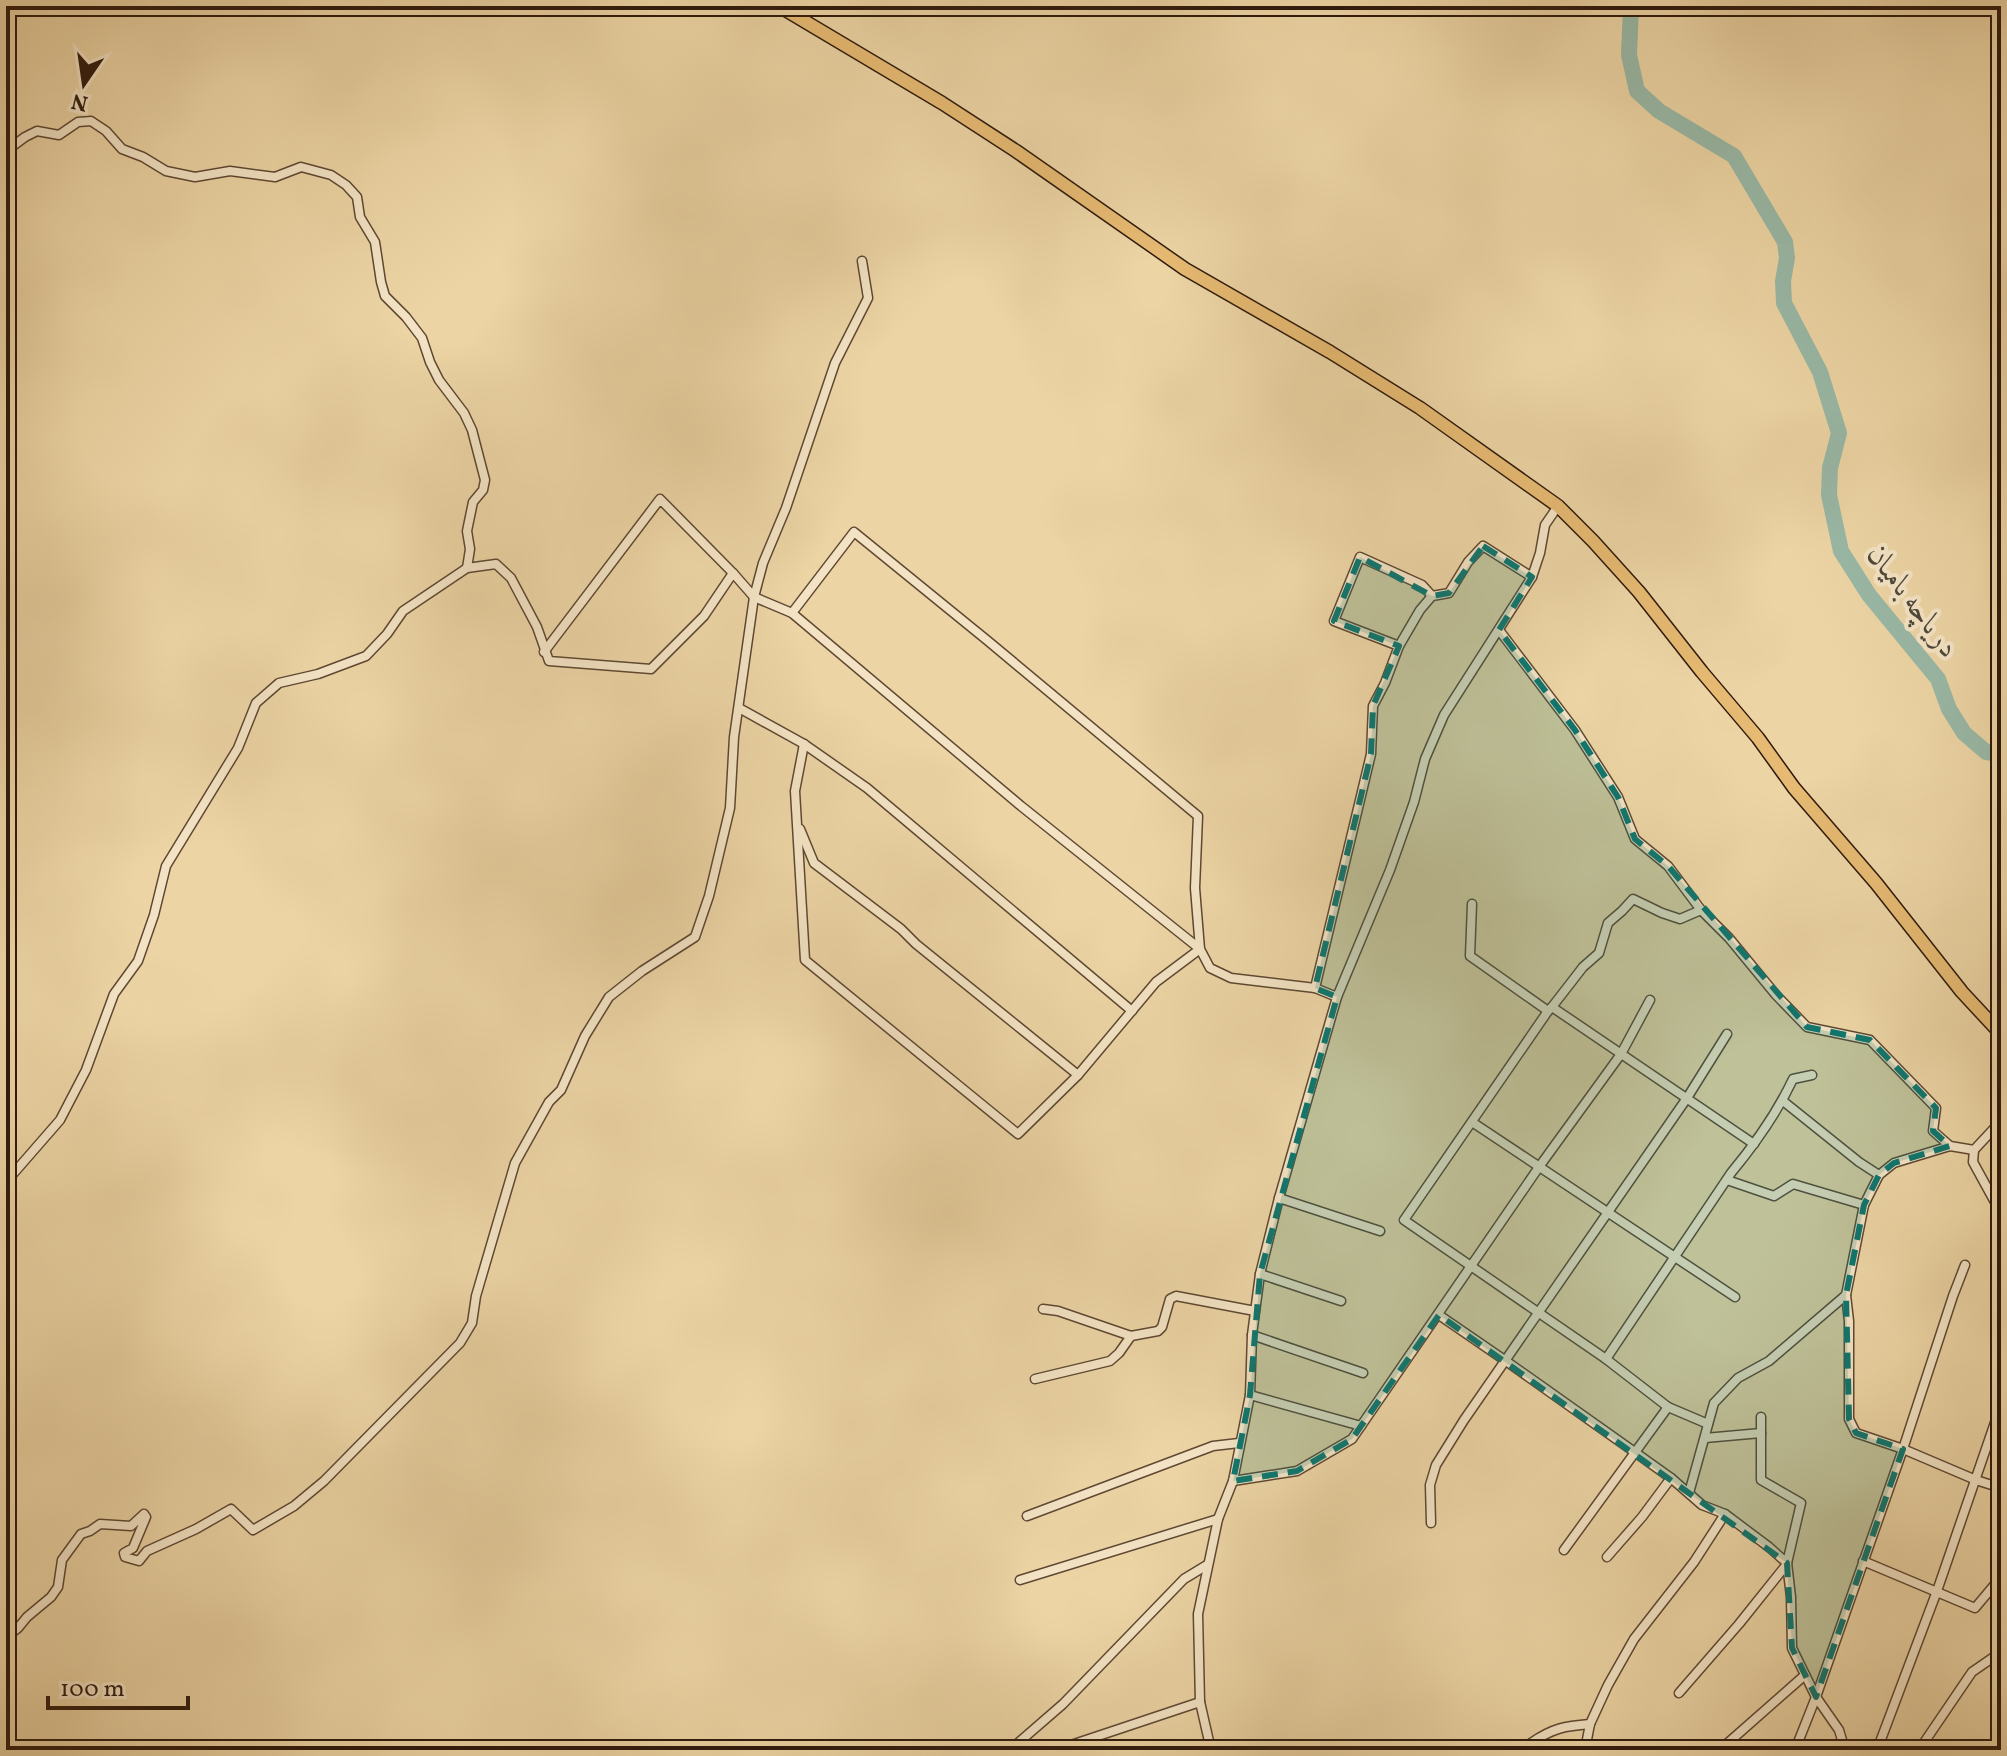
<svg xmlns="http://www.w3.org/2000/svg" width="2007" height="1756" font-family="Vollkorn,Amiri,serif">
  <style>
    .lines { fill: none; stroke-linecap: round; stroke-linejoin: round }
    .river { stroke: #99b8a6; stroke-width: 16 }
    .minor-casing { stroke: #5e4833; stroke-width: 11 }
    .primary-casing { stroke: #2e1a0d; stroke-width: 15 }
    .minor { stroke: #f3e3c4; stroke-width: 8 }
    .primary { stroke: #e6ba72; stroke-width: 12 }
    .marked { fill: #0f766e; fill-opacity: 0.2; stroke: #0f766e; stroke-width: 6; stroke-dasharray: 16 10; stroke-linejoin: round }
    .labels { text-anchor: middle; stroke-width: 8; stroke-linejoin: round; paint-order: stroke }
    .water-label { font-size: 30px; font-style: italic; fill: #4e493b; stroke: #f3e3c4 }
  </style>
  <rect width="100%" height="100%" fill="#ecd4a4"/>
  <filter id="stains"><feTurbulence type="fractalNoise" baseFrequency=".0025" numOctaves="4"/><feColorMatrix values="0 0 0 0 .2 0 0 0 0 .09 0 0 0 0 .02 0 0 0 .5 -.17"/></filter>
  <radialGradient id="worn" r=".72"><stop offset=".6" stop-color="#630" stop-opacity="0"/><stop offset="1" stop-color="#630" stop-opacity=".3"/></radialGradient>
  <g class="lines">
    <polyline class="river" points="1631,6 1629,55 1637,91 1659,111 1734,156 1785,242 1787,258 1783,281 1784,303 1820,372 1839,433 1830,468 1829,495 1841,551 1869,595 1938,679 1949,709 1964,733 1986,752 2001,755"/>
    <g class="minor-casing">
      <g id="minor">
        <polyline points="6,151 25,137 37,131 59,135 78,122 91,121 106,131 122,149 143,157 166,171 195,177 230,171 275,177 301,167 331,175 346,185 357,197 360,217 375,242 381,282 385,296 406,317 422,338 430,362 439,380 464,413 472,430 485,480 483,490 473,502 467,531 470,549 467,568 496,564 511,578 537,627 549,661 651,669 704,616 733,573"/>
        <polyline points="792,613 854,532 988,641 1198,816 1195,888 1200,949 1210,968 1231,978 1315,988 1337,997"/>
        <polyline points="1499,630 1575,730 1618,797 1635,839 1668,866 1701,910 1729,938 1776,995 1807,1027 1870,1040 1936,1108 1933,1131 1950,1146"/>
        <polyline points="1399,646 1334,621 1360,557 1422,585 1432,596"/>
        <polyline points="544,652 660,499 733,573 754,597 792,613 1021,806 1200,949 1156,982 1078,1075 1018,1134 805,960 795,791 804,744"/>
        <polyline points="739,708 804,744 867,788 1132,1011"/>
        <polyline points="800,829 814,863 901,929 916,944 1078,1075"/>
        <polyline points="1472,904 1470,956 1548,1011 1552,1007 1754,1144"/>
        <polyline points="1315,988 1371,754 1373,706 1385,683 1399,646 1420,610 1432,596 1449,593 1468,562 1483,546 1532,577"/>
        <polyline points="1552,1007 1583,967 1599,953 1608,923 1622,911 1633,899 1662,913 1680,919 1701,910"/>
        <polyline points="1548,1011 1404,1220 1606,1359 1668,1407 1708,1424"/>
        <polyline points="1783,1101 1859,1162 1879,1175"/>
        <polyline points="1472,1122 1735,1297"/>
        <polyline points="1974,1150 1973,1162 2001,1213"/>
        <polyline points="1727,1180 1774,1196 1793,1184 1864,1205"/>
        <polyline points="6,1182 60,1120 86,1070 114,994 138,961 154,915 166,866 238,748 256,703 279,683 318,674 366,656 387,634 403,611 467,568"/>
        <polyline points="1279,1198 1380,1231"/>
        <polyline points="1260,1274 1341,1301"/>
        <polyline points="1846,1295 1849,1321 1849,1419 1856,1433 1903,1449 1976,1480 2001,1488"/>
        <polyline points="1043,1309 1058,1311 1131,1336 1158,1331 1162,1327 1170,1299 1176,1296 1255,1311"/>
        <polyline points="1439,1315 1506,1361 1636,1453 1671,1478 1702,1505 1725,1514 1769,1547 1787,1563"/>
        <polyline points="1252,1335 1363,1373"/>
        <path d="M1606,1359L1731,1173C1755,1144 1777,1113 1793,1079L1812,1075"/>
        <polyline points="1035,1379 1110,1361 1119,1353 1131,1336"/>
        <polyline points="1250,1395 1361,1426"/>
        <polyline points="1761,1417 1761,1480 1801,1503 1787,1563 1791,1597 1792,1648 1816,1697 1839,1730 1845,1750"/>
        <polyline points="1705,1438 1761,1433"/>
        <polyline points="1233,1481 1297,1471 1352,1439 1539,1167 1621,1054 1650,1000"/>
        <polyline points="1689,1493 1714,1403 1738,1378 1769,1361 1846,1295 1864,1205 1879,1175 1894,1163 1950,1146 1974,1150 2001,1121"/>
        <polyline points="1027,1516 1213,1446 1239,1443"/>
        <polyline points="1431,1523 1430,1485 1436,1465 1464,1420 1687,1098 1727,1034"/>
        <polyline points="1564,1550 1668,1407"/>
        <polyline points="1607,1557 1642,1517 1671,1478"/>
        <polyline points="1863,1561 1975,1608 2001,1577"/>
        <polyline points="1020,1580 1218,1519"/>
        <polyline points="6,1637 18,1628 27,1617 51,1597 58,1587 62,1560 81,1534 90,1531 100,1524 131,1526 144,1514 146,1517 133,1548 124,1553 125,1557 139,1561 147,1551 196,1529 231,1509 253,1530 294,1506 324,1481 460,1343 472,1323 476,1296 515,1163 549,1102 561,1090 585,1036 609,997 642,971 695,937 709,896 730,808 734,737 754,597 763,563 786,508 835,363 868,298 862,261"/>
        <polyline points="1679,1693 1739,1624 1787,1564"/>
        <path d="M1531,1743C1553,1728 1565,1726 1590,1724"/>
        <polyline points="1016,1745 1033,1750"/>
        <polyline points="1721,1749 1805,1675"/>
        <polyline points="1010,1750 1063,1704 1184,1579 1207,1565"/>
        <polyline points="1056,1750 1200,1702"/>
        <polyline points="1211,1750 1200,1702 1198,1614 1218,1519 1233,1481 1250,1395 1252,1335 1260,1274 1279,1198 1337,997 1390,870 1414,802 1425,759 1444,715 1532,577 1540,553 1545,525 1558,506"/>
        <polyline points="1585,1750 1590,1724 1608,1685 1634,1639 1694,1562 1725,1514"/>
        <polyline points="1795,1750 1816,1697 1903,1449 1953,1296 1965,1265"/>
        <polyline points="1877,1750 1937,1591 2001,1405"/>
        <polyline points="1919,1750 1972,1672 2001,1652"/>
      </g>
    </g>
    <g class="primary-casing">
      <polyline id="primary" points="779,6 942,103 1016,151 1185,269 1330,352 1420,408 1558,506 1593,541 1639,592 1702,672 1758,738 1794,788 1876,883 1962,992 2001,1034"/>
    </g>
    <use href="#minor" class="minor"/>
    <use href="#primary" class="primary"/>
  </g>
  <path class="marked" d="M1483,546L1532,577L1499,630L1575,730L1618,797L1635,839L1668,866L1807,1027L1870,1040L1936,1108L1933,1131L1950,1146L1894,1163L1879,1175L1864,1205L1846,1295L1849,1419L1856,1433L1903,1449L1816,1697L1792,1648L1787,1563L1439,1315L1352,1439L1297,1471L1233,1481L1250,1395L1260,1274L1337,997L1315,988L1371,754L1373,706L1399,646L1334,621L1360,557L1432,596L1449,593Z"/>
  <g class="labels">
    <g class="water-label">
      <text transform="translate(1914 601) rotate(53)" y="10">دریاچه بامیان</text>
    </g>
  </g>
  <rect width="2007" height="1756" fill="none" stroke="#ecd4a4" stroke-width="32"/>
  <rect x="8" y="8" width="1991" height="1740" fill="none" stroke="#2e1a0d" stroke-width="4"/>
  <rect x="16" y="16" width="1975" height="1724" fill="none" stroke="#2e1a0d" stroke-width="2"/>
  <g transform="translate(84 84) rotate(193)" stroke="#f3e3c4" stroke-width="6" paint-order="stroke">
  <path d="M0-6L14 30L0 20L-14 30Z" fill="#2e1a0d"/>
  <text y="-12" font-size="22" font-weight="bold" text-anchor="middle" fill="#2e1a0d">N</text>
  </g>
  <path d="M48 1696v12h140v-12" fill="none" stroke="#2e1a0d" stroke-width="4"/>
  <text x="60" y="1696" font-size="24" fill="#2e1a0d" stroke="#f3e3c4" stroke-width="6" paint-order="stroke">100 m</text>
  <rect width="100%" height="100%" filter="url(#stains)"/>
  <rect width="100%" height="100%" fill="url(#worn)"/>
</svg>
